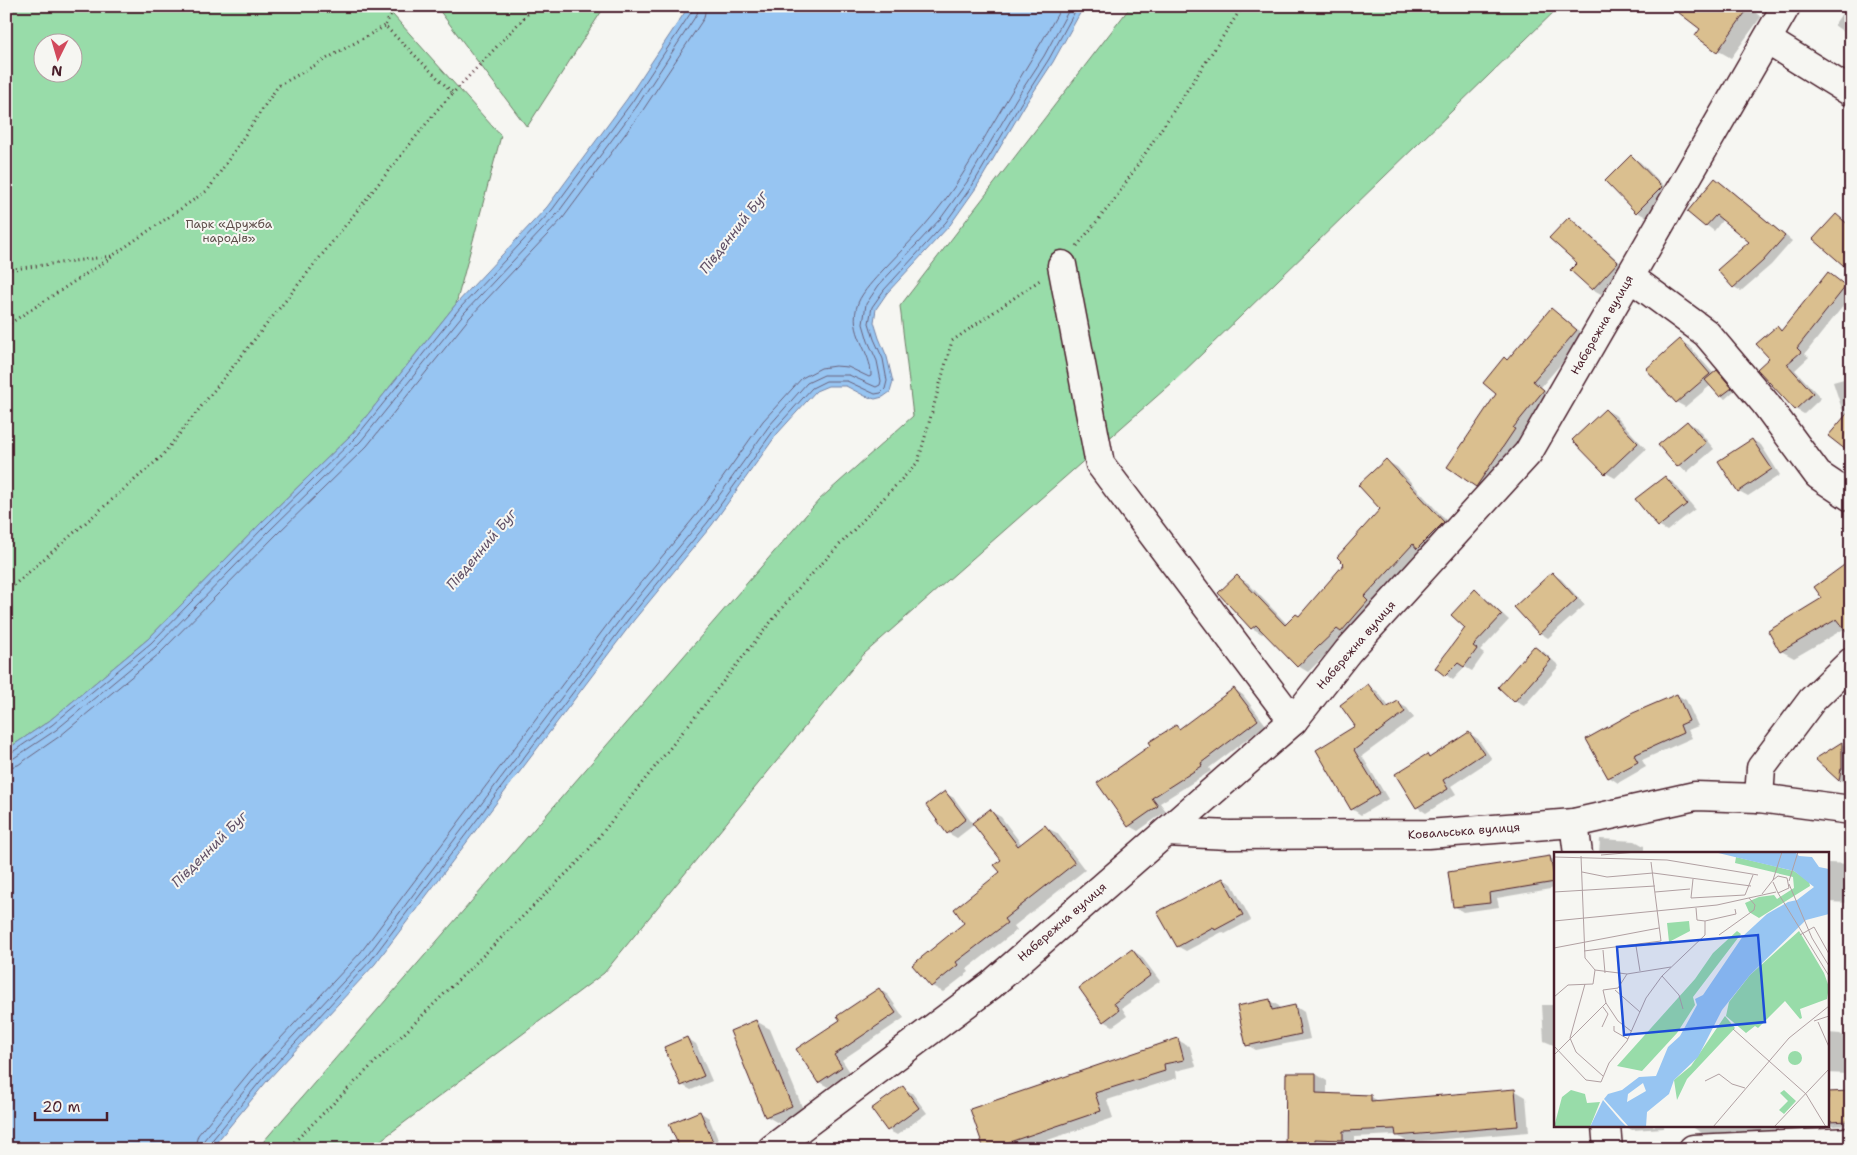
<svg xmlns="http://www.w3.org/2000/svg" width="1857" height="1155" font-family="'Shantell Sans',sans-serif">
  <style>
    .green { fill: #98dca9; stroke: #717e6a; fill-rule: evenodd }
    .water { fill: #97c5f2; stroke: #7883a2 }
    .shadow { fill: #0003 }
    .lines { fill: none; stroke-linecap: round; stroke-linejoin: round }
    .shore { stroke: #69617b; stroke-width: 1 }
    .building { fill: #dabf8f; stroke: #4a1f2b }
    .minor-casing { stroke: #4a1f2b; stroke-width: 31 }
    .path { stroke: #4a1f2b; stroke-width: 3; stroke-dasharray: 1 4; stroke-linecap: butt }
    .minor { stroke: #f6f6f2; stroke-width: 28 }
    .labels { text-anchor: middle; stroke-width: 4; stroke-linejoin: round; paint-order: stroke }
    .park-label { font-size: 12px; fill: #5e4e4a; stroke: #f6f6f2 }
    .street-label { font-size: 12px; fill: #4a1f2b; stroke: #f6f6f2 }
    .water-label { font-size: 14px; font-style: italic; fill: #615167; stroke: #f6f6f2 }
    .inset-road { fill: none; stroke: #b1a0a2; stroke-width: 1 }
    .view { fill: #1d4ed8; fill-opacity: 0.15; stroke: #1d4ed8; stroke-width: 2.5 }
    .inset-edge { fill: none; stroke: #4a1f2b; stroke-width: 2.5 }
  </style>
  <rect width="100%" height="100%" fill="#f6f6f2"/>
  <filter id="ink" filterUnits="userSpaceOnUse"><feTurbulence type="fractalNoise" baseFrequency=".02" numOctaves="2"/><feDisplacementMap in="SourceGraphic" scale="10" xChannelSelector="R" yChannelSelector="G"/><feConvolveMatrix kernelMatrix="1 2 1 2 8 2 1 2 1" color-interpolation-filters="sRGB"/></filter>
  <g filter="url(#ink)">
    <g class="green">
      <path d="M13,6H385L501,136L456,304L353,433L262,522L148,639L49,721L6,750V12ZM42,42H72V72H42Z"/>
      <polygon points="436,6 605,6 527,127"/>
      <polygon points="1131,6 1560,6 1172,383 864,654 604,973 369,1149 257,1149 819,500 913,416 900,306"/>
    </g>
    <polygon class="water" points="689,6 1084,6 1053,62 1025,105 976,188 950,225 887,293 876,309 874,322 879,338 887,357 893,382 890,392 883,397 875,399 865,396 846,386 828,386 816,391 777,434 712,525 634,620 375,964 267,1081 211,1149 6,1149 6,750 49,721 148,639 262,522 353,433 456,304 547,207 627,99"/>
    <g class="shadow">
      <polygon points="1747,6 1761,17 1731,58 1717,50"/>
      <polygon points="1847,6 1851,6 1851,37 1834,25"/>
      <polygon points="1631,157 1640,162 1671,193 1646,217 1637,212 1607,181"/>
      <polygon points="1715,180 1723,184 1792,241 1771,265 1741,291 1734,287 1751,242 1723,219 1714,231 1689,212"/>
      <polygon points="1836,215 1849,223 1851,221 1851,268"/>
      <polygon points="1569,218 1578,224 1626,268 1601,294 1592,289 1578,263"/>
      <polygon points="1837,279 1851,290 1851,296 1805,354 1809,357 1795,370 1821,398 1804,414 1795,409 1771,358 1777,327 1783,331"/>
      <polygon points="1551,310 1560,315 1585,336 1541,387 1552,396 1521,434 1523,435 1486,491 1449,466 1498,394 1508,361"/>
      <polygon points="1680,341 1689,346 1714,374 1717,372 1721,374 1735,390 1725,399 1711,385 1685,407 1676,402"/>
      <polygon points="1851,377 1851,453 1845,418 1833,382"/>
      <polygon points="1606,410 1615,415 1646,449 1615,478 1606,473"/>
      <polygon points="1687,422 1696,427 1714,449 1687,472 1678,466 1660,445"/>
      <polygon points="1752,440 1761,445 1780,475 1748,496 1739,491"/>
      <polygon points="1386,461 1397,467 1454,529 1308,672 1298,666 1265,632 1262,634 1252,628 1237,577 1248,583 1287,624 1300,617 1346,564 1382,509"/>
      <polygon points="1665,478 1674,483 1695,509 1667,531 1658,526"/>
      <polygon points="1552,574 1561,579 1585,605 1548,638 1540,633"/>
      <polygon points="1475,590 1482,595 1509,620 1480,651 1484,654 1472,671 1465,667 1453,680 1437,668 1466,628"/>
      <polygon points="1824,599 1849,626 1794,658 1781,651"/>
      <polygon points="1535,647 1544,652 1559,666 1524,706 1515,701"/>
      <polygon points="1368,686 1377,691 1390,708 1398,703 1407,708 1414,718 1362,756 1388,799 1361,815 1352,809 1317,750 1357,727"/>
      <polygon points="1234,689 1243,695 1266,725 1209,768 1211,771 1160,803 1166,811 1138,831 1129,826 1176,726 1181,729"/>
      <polygon points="1677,695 1686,700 1698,726 1688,730 1692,738 1642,760 1646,767 1618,783 1609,777 1588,739"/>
      <polygon points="1469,733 1478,739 1492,759 1451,786 1456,794 1426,813 1417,807 1427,756 1431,758"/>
      <polygon points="1842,744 1851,749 1851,774 1849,774 1848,784 1840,780 1817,759"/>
      <polygon points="945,793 954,798 973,824 990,811 1001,817 1022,845 1045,827 1057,833 1085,870 1014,926 1017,930 967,969 969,972 943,992 932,986 966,923 1002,873 1002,860 975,824 957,838 948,833"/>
      <polygon points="1600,839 1635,841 1644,846 1644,854 1599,854"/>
      <polygon points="1550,858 1556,861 1556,888 1497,898 1499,907 1463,912 1454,906"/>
      <polygon points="1828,863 1851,864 1851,903 1828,902"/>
      <polygon points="1223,879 1232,884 1251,920 1225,934 1222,932 1186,951 1177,946"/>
      <polygon points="1132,950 1141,956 1160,981 1122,1008 1127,1016 1113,1026 1104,1021"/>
      <polygon points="879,989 888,995 904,1018 842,1060 850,1072 828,1087 819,1082 842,1021"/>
      <polygon points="1270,1001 1279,1006 1280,1010 1295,1006 1304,1012 1310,1039 1256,1050 1247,1045"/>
      <polygon points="1542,1005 1556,1005 1556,1046 1544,1041"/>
      <polygon points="756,1021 770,1029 805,1114 780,1124 766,1116"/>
      <polygon points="1828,1033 1840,1034 1851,1040 1851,1039 1851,1041 1849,1040 1847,1074 1828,1073"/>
      <polygon points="687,1038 696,1044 712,1081 691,1090 682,1085"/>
      <polygon points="1178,1040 1190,1047 1196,1066 1176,1071 1177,1078 1107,1100 1113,1118 1021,1149 985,1149"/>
      <polygon points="1316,1074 1327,1081 1327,1095 1370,1096 1380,1102 1514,1090 1526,1097 1529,1132 1408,1142 1396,1135 1354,1137 1354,1146 1326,1145 1326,1149 1286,1149"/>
      <polygon points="903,1088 912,1093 927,1113 897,1135 888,1130"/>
      <polygon points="1851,1098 1851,1125 1778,1129 1778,1134 1743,1136 1738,1133 1702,1133 1694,1128 1694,1126 1828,1126 1828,1099"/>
      <polygon points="700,1112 709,1118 722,1149 681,1149"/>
      <polygon points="1625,1126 1664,1126 1664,1128 1632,1130"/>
    </g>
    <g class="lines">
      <g class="shore">
        <polyline points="6,754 11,753 52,725 151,643 266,525 357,436 460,308 552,210 632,102 692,11 693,6"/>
        <polyline points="6,760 14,758 56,730 155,648 270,530 361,441 465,312 557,214 637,106 697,14 699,6"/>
        <polyline points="6,768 18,765 60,736 160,653 276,535 367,446 470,317 563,218 643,110 704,18 706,6"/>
        <path d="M194,1149L198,1135L252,1069L361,952L619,609L697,514L763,421L802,378L821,368L835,366L848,367L869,377L871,376C872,351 847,333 858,303C863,291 875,279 883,270C901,251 919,233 935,213C961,181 981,143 1002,108C1022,74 1043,41 1062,6"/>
        <polyline points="201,1149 204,1140 258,1074 367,956 625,613 703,518 769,426 807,383 824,375 849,375 876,387 880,385 881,381 877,361 868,341 863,324 866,304 879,285 941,218 967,182 1016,99 1044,56 1071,6"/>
        <polyline points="207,1149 209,1144 263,1078 371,960 630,617 708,522 774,430 812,388 826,381 847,381 875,394 881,393 885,389 887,381 883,359 874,339 869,323 872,307 884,290 946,222 972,186 1021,103 1049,59 1078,6"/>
      </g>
    </g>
    <g class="building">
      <polygon points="1670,6 1750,6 1717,52 1695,36 1700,29"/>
      <polygon points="1631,155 1662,187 1636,213 1605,181"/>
      <polygon points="1715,178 1785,236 1763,261 1733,288 1717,270 1749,242 1716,215 1705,227 1687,212"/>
      <polygon points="1836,214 1851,227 1851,272 1813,239"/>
      <polygon points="1569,217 1618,262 1592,290 1570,270 1577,263 1549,238"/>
      <polygon points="1828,272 1846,286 1797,348 1801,352 1787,364 1813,393 1795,410 1757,369 1769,358 1756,344 1777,326 1781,331"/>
      <polygon points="1551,308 1577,330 1533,381 1544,390 1513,428 1515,429 1476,487 1447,467 1496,394 1483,383 1504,357 1507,360"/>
      <polygon points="1680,339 1710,374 1676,403 1646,369"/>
      <polygon points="1717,370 1732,388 1720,397 1705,380"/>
      <polygon points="1605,409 1638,443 1605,474 1572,440"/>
      <polygon points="1851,409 1851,454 1828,436"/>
      <polygon points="1687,421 1706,443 1677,467 1658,445"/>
      <polygon points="1752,439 1772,469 1738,492 1718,461"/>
      <polygon points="1386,459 1444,522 1417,549 1413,544 1364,597 1368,601 1341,632 1337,629 1297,667 1256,625 1251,629 1218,593 1237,575 1285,625 1296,614 1299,616 1344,564 1337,557 1380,509 1358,485"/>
      <polygon points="1665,476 1687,504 1658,527 1635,499"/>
      <polygon points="1851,560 1851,637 1837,619 1780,652 1768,631 1822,598 1814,587"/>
      <polygon points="1552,572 1577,599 1539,634 1514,607"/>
      <polygon points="1475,589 1502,615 1473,646 1477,649 1464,667 1458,663 1445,676 1435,668 1465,628 1451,615"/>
      <polygon points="1534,646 1551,660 1514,702 1498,687"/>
      <polygon points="1368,684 1386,708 1398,701 1405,712 1354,750 1380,793 1351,810 1316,750 1355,726 1340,705"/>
      <polygon points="1234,688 1258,720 1201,763 1202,766 1152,798 1158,806 1128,827 1097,783 1151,745 1149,742 1176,725 1179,729"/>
      <polygon points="1677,694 1689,721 1680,725 1683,733 1634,755 1638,762 1608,778 1586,739 1633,713"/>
      <polygon points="1469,732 1484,753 1443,780 1448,789 1416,808 1395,774 1427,754 1429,758"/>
      <polygon points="1842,742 1842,769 1841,769 1839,781 1815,759"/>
      <polygon points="945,791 966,819 947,834 926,805"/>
      <polygon points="990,809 1018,846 1045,825 1075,863 1004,919 1007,923 956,962 958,965 931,987 912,965 964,923 954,909 1000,872 994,865 1001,860 972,823"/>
      <polygon points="1550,856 1555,882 1489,893 1490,903 1453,907 1448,872"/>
      <polygon points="1223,878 1243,915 1215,930 1213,927 1177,947 1157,912"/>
      <polygon points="1132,949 1151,975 1114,1003 1119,1010 1103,1022 1079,988"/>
      <polygon points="879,988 896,1013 834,1055 842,1067 818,1083 796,1049 840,1020 837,1016"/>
      <polygon points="1270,999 1272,1010 1295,1005 1301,1034 1246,1046 1237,1006"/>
      <polygon points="756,1020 792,1106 765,1117 730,1031"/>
      <polygon points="687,1037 704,1076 681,1086 664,1047"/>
      <polygon points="1178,1038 1184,1060 1164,1064 1165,1071 1095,1093 1101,1111 989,1149 984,1149 970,1109"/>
      <polygon points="1286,1073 1316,1073 1316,1093 1371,1095 1371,1101 1515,1089 1518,1126 1396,1136 1395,1129 1343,1131 1343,1140 1315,1139 1315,1149 1285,1149"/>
      <polygon points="903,1086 919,1108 887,1131 871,1109"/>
      <polygon points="1851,1091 1851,1121 1828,1122 1828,1092"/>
      <polygon points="700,1111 716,1149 680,1149 669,1124"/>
    </g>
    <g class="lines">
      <g class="minor-casing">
        <g id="minor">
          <polyline points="1767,40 1851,92"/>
          <polyline points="1062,265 1100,464 1293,721"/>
          <polyline points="1630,277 1706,333 1765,403 1818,475 1851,497"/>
          <polyline points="1759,798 1761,768 1812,700 1851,662"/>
          <polyline points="1574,823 1578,854"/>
          <polyline points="1166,832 1229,835 1428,834 1574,823 1695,796 1759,798 1851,810"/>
          <polyline points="1606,1126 1608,1149"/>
          <polyline points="772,1149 991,985 1293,721 1348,651 1528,453 1786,6"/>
          <polyline points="1693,1149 1851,1142"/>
        </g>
      </g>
      <g class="path">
        <polyline points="395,6 385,26 453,93"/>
        <polyline points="1077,246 1115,199 1243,6"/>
        <polyline points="6,270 112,256 208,190 278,86 385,26"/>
        <polyline points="6,326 112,257"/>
        <polyline points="6,592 161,457 438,109 535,6"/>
        <polyline points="287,1149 582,858 794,593 918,462 952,341 1040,280"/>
      </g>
      <use href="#minor" class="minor"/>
    </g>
  </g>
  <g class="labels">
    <g class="park-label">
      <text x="229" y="228">Парк «Дружба<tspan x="229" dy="14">народів»</tspan></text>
    </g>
    <g class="street-label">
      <text transform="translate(1602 325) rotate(-60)" y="4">Набережна вулиця</text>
      <text transform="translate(1356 645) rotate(-49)" y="4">Набережна вулиця</text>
      <text transform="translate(1464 831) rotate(-4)" y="4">Ковальська вулиця</text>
      <text transform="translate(1062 922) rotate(-41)" y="4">Набережна вулиця</text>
    </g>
    <g class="water-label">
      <text transform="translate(733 232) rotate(-52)" y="5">Південний Буг</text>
      <text transform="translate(481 549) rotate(-50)" y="5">Південний Буг</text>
      <text transform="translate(209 849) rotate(-45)" y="5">Південний Буг</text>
    </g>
  </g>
  <g transform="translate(1554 852)">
    <rect width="275" height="275" fill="#f6f6f2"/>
    <path d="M182,5L240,19L255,29L256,34L205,66L195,60L191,51L205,45L220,43L223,47L240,36L239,25L181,11ZM135,69L136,79L115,90L113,71ZM183,79L187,82L139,145L141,153L123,181L88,219L63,214L141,127L159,101ZM245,79L270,121L275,135L273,147L246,157L248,166L246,167L231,149L204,176L201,174L192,181L172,164L175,150L196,123ZM171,164L181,176L133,227L123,248L120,228L137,214ZM234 206a7 7 0 1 1 14 0a7 7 0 1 1-14 0ZM17,238L31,242L33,251L46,250L36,275H0L8,245ZM230,238L242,249L230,262L225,258L234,249L226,241Z" fill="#98dca9"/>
    <path d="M160,0H241L245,4L258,5L265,15L275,17V62L252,68L196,123L168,158L144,205L120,228L115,242L93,260L92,275H75L50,247L54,242L68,238L85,225L102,224L114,195L126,184L143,153L141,147L149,143L189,84L213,62L234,50L243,48L260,35L240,19ZM89,231L92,239L73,250L74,242ZM49,248L66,268L73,275H36Z" fill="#97c5f2" fill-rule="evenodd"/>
    <path class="inset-road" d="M47,3L83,0M27,4L31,106L41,118M0,5L113,8L204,23M28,20L53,25L99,21L197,34M139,27L137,46L191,43L199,23M219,28L228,0M235,29L244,0M235,32L258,86L275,114M0,40L101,34M101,40L136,37M224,41L275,124M208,42L219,28L224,24L233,26L235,36L224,41L219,30M0,69L163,53L222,40M151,69L182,62L181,57M165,83L200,58L201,53L195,46M246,83L260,75L275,102M82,94L86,119M0,96L105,76M49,98L51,121M30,99L107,89L97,10M41,118L73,122L117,115M108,124L125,143L129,157M31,132L16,186L22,200L49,224M49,138L52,151L64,169L77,179M49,138L64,136L73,122M61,138L86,160M0,145L14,133L39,132L41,118M260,169L275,164M264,170L275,195M60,174V179L74,187M48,175L54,162L49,155M179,177L252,242L272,275M0,194L32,228L47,230L55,211L73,189L92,146L108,124L151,83V69L143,68L142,56M0,203L52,151M151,229L165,222L178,232L191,236M159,275L235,186L275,154M220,275L275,217"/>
    <path class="view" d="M204,83L211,170L70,183L63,95Z"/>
    <rect width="275" height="275" class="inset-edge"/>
  </g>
  <rect width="1857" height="1155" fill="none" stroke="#f6f6f2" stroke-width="25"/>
  <rect x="12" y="12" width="1832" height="1130" fill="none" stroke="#4a1f2b" stroke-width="2" filter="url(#ink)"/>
  <g transform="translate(58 58) rotate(185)"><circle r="24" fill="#f6f6f2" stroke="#b1a0a2"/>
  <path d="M0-4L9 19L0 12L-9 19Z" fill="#d1495b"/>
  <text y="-8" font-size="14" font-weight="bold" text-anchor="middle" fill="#4a1f2b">N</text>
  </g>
  <path d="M35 1112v8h72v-8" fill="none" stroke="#4a1f2b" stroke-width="2.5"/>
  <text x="42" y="1112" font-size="15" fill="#4a1f2b" stroke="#f6f6f2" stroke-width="4" paint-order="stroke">20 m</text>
</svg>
